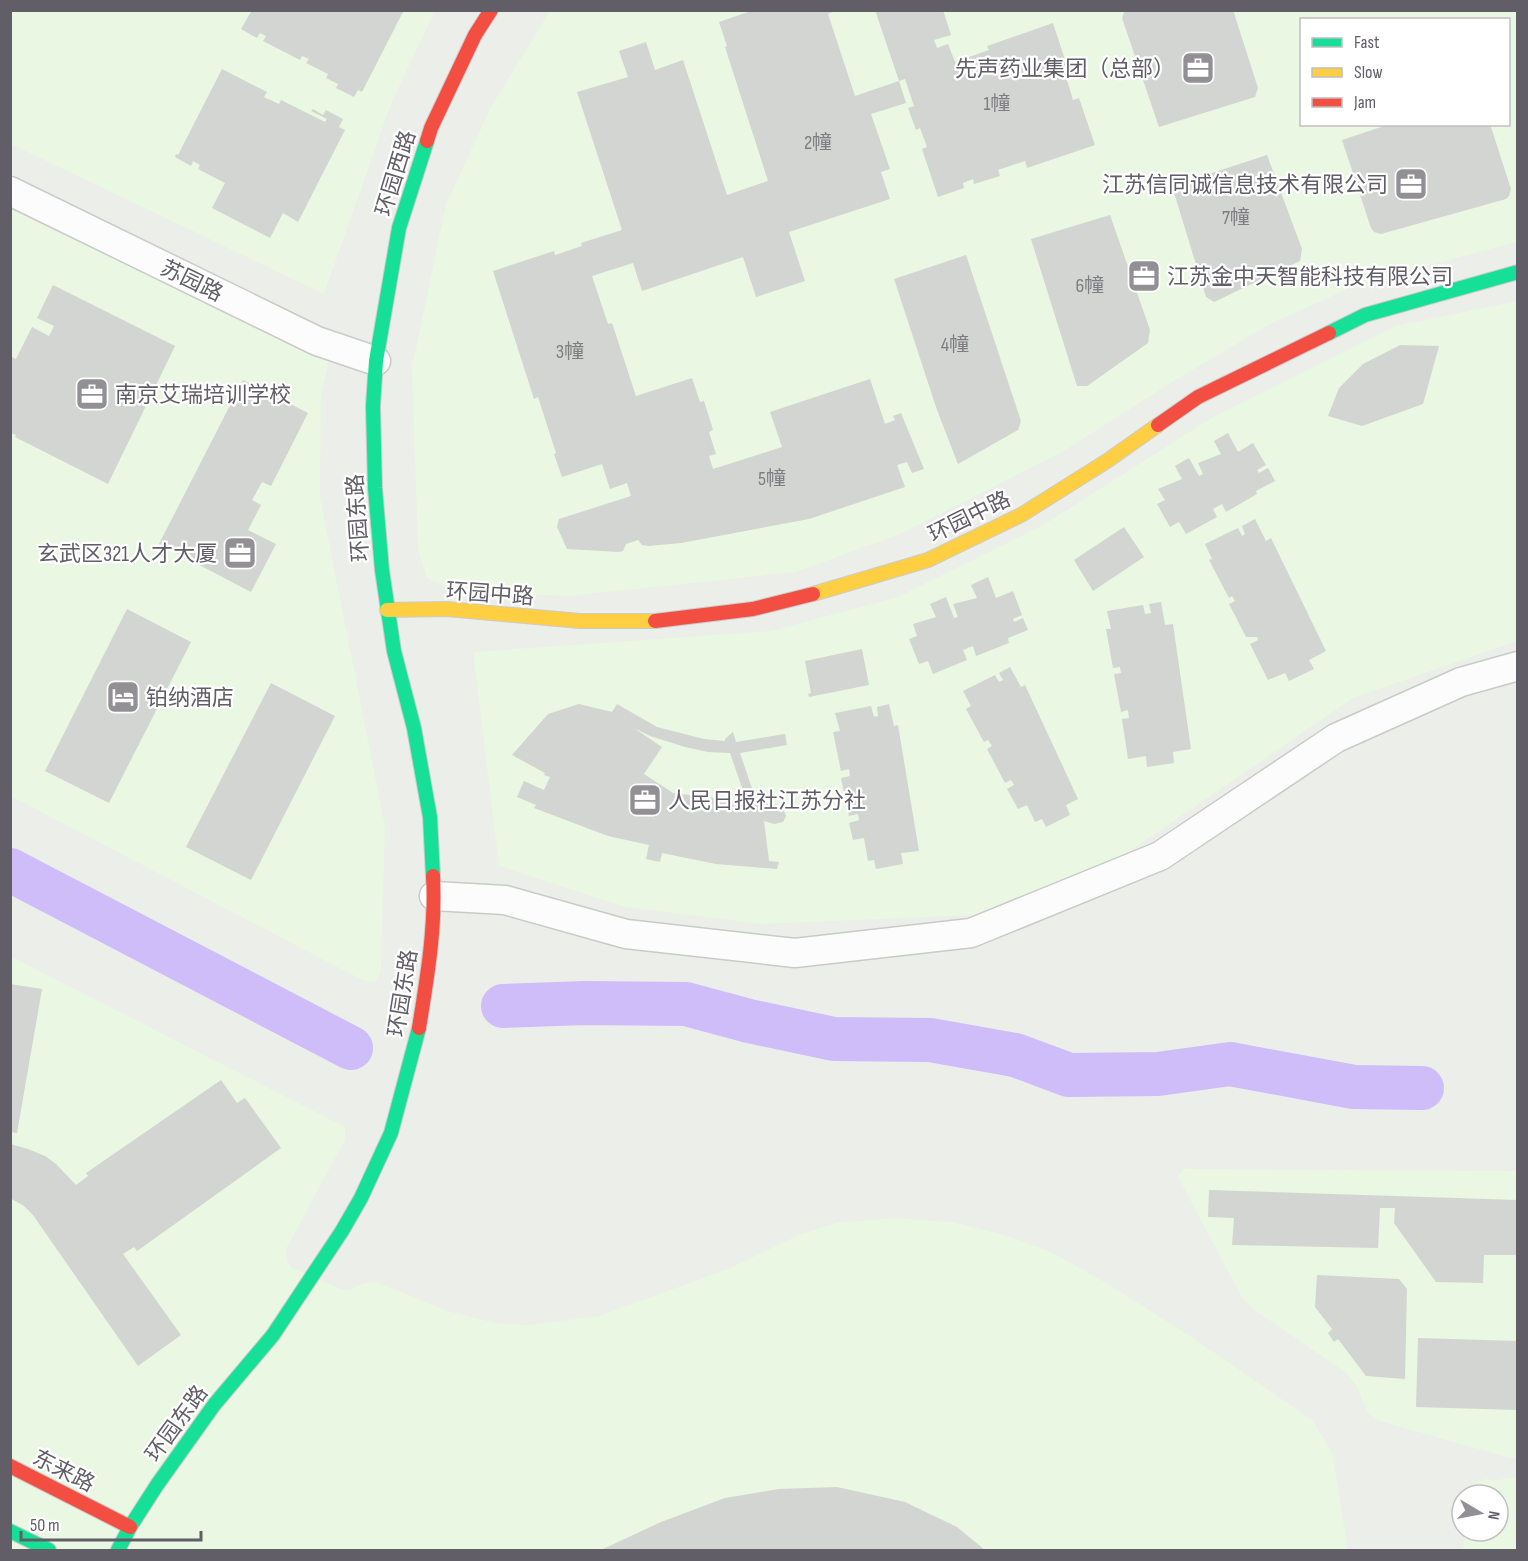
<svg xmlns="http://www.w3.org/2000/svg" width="1528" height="1561" font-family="'Sofia Sans Condensed','Noto Sans SC',sans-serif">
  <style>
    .commercial { fill: #eaf7e2; fill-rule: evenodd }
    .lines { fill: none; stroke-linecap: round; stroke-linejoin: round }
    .river { stroke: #cebdf8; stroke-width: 44 }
    .building { fill: #d2d5d1; fill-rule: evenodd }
    .street-casing { stroke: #cacaca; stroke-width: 31 }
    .fast-casing { stroke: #cbcbcc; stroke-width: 16 }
    .slow-casing { stroke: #cbcbcc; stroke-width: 16 }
    .jam-casing { stroke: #cbcbcc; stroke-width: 16 }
    .street { stroke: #fcfcfc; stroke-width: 28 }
    .fast { stroke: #16e098; stroke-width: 14 }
    .slow { stroke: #ffcf43; stroke-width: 14 }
    .jam { stroke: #f24e42; stroke-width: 14 }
    .labels { text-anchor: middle; stroke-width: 4.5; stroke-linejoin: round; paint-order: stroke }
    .number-label { font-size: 20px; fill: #7f7d82 }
    .poi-label { font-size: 22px; fill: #625e67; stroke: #fff; text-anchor: start }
    .street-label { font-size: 22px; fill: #625e67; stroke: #fff }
  </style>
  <rect width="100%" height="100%" fill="#ebeee9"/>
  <g class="commercial">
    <polygon points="10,11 435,11 391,104 324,294 11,144"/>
    <path d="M550,11H1517V242L1359,284L1270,324L1169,384L1064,451L900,534L796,572L569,596L475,593L448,588L427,578L418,550L412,368L446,204L491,107ZM1302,20H1508V124H1302Z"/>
    <polygon points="10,209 329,361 321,394 320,497 385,827 381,970 376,982 364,981 11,796"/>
    <polygon points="1517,301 1517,641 1353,698 1111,864 975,915 760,924 625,907 499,866 473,652 771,631 898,597 1043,525 1213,417 1396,326"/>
    <polygon points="10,956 345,1127 345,1140 286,1249 287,1261 291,1267 343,1290 349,1290 364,1283 377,1282 447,1311 495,1323 527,1325 599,1316 728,1269 799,1235 836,1223 893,1218 952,1222 1008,1236 1051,1252 1108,1284 1193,1338 1312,1420 1332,1452 1348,1550 11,1550"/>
    <polygon points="1183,1169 1517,1171 1517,1457 1510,1458 1376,1420 1367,1411 1356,1385 1345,1372 1253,1309 1243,1299 1178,1177"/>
    <polygon points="1517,1477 1517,1550 1463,1550 1465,1531 1498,1531 1498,1495 1471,1495 1476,1484 1485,1479 1497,1480"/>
  </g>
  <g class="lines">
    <g class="river">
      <polyline points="10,870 351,1048"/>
      <polyline points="503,1006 585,1003 686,1004 749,1021 834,1039 930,1040 1015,1055 1069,1075 1158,1074 1230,1064 1354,1087 1422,1088"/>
    </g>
  </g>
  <g class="building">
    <polygon points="252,10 404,10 362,92 358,90 354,97 336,88 338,84 326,78 328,74 306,63 309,59 302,56 300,60 263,41 266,36 260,33 257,38 241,29"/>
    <polygon points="754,10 837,10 828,14 855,96 899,81 906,103 871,114 890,169 881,172 890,199 789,232 805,281 756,297 743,257 642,291 633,263 592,276 608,324 612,323 636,396 692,378 700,402 704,401 713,430 709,432 716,454 709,456 713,469 782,447 770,412 870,379 885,424 895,420 893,416 901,413 924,469 912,473 907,462 897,465 905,487 809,519 681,543 648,546 642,545 638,540 626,544 623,551 619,552 567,549 557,527 559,519 631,496 627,483 610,489 602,464 562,477 554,454 556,453 538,397 534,399 493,271 554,251 555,255 582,246 581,243 622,230 577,92 628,77 619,51 646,42 655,70 683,60 727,195 768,181 725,47 727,46 719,22"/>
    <polygon points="875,10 943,10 951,35 934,40 937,48 948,44 955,62 989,50 987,46 1053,23 1068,69 1064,70 1073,100 1079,98 1095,145 1027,168 1025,161 998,170 1000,176 974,184 973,179 963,183 964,188 938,197 922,149 927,147 920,128 916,130 908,108 914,106 905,79 899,81"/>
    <polygon points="1125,10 1233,10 1258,88 1255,97 1159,127 1122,18"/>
    <polygon points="222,69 267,92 264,97 279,104 281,100 325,122 327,119 311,111 313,109 323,115 326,110 343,119 339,127 345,130 298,222 283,213 270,238 212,208 225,183 198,169 200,165 193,161 191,166 175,157 176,154 178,155"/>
    <polygon points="1390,124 1490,124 1511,189 1509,196 1506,199 1381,234 1374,232 1371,228 1342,140"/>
    <polygon points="1267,155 1302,249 1300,261 1214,302 1206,297 1172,186"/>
    <polygon points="1110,215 1150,330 1148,343 1087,386 1077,386 1031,239"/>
    <polygon points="966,255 1021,421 1018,430 958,464 937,410 894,279"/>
    <polygon points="53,285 175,346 108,484 15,437 16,435 10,433 10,356 16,359 32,327 49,336 54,326 37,318"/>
    <polygon points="1400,345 1439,346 1423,404 1362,426 1328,416 1339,388 1363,364"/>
    <polygon points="243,380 308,413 271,486 262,482 252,500 261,505 248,530 276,544 251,592 159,544"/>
    <polygon points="1228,433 1238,452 1253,443 1266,465 1257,470 1259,473 1268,468 1275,481 1256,491 1257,494 1226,512 1222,504 1213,509 1217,517 1186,534 1179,522 1170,527 1157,504 1165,500 1158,489 1182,479 1175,466 1189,458 1199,476 1203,474 1198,463 1221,454 1214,441"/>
    <polygon points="1255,519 1266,541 1271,538 1326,651 1309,660 1314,669 1289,681 1285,673 1268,680 1250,644 1258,640 1257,637 1246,637 1229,604 1235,601 1232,596 1229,598 1209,560 1212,559 1205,544 1238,528 1242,536 1245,534 1242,526"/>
    <polygon points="1124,527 1144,557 1093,591 1074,560"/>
    <polygon points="988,577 996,598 1013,591 1022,615 1013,619 1014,622 1023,618 1028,630 1008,638 1009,643 976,656 973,646 963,650 967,660 933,674 928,661 919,664 909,639 917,636 913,624 936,617 930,604 946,597 954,618 958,617 953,604 977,598 971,585"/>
    <polygon points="1161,602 1165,625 1173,624 1191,749 1173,752 1174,763 1147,767 1146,756 1128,759 1122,719 1129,718 1128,710 1121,712 1114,674 1121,673 1120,667 1113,668 1106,629 1111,629 1107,611 1143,605 1145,614 1151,613 1149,604"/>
    <polygon points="127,609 191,642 109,803 45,771"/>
    <polygon points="862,649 869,685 809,697 808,694 811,693 805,661"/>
    <polygon points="1010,667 1021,687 1025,685 1078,799 1066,805 1070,815 1046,827 1042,819 1035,822 1027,805 1018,809 1007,789 1014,785 1011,780 1005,783 987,749 992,746 988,740 984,742 966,709 971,706 963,691 995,675 999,682 1003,680 999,673"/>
    <polygon points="271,683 335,716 251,880 186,847"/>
    <path d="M579,704L612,712L617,704L657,727L704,739L725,741V739L733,732L736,742L785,734L787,745L740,753L757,803L782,805L786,816L783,822L774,824L764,821L769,861L779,862L777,869L716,864L662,853L660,862L646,859L649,845L608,836L534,808L536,805L517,797L524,781L544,790L550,777L544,775L545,773L512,755L548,714ZM634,728L650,736L685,747L708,752L730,753L747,802L673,793L644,774L662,747Z"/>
    <polygon points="889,704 894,726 898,725 919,851 901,853 903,864 876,869 874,860 868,861 864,838 853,840 849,823 859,820 858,814 849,816 841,778 850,776 849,769 841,771 833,732 840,731 835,713 871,706 874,717 878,716 877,707"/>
    <polygon points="10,984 42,989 17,1133 10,1132"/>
    <polygon points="221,1080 237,1103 245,1098 281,1148 137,1251 134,1247 123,1254 181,1335 138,1366 33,1215 24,1206 10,1198 10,1144 28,1149 45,1156 56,1164 76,1185 88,1176 86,1173"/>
    <polygon points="1209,1190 1518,1200 1518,1255 1484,1255 1483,1283 1436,1282 1394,1223 1395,1208 1380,1208 1378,1248 1232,1245 1234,1218 1208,1217"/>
    <polygon points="1317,1275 1399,1279 1407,1289 1405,1379 1366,1376 1338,1339 1334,1342 1328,1333 1332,1329 1315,1307"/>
    <polygon points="1418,1338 1518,1341 1518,1410 1416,1407"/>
    <polygon points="837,1487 905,1502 957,1527 985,1550 601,1550 661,1522 725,1498 779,1489"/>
  </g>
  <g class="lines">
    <g class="street-casing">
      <g id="street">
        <polyline points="10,191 317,341 376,361"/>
        <polyline points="434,896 505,900 626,934 795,953 971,933 1160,856 1336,738 1461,682 1518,666"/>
      </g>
    </g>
    <g class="fast-casing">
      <g id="fast">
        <polyline points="427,141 399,228 376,361 373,406 375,488 382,570 394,651 414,728 430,817 433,876"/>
        <polyline points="1329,333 1365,315 1518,272"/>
        <polyline points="10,1531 49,1550"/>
        <polyline points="118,1550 130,1527 157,1485 214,1405 273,1335 342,1231 361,1198 391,1133 419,1028"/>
      </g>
    </g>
    <g class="slow-casing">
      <g id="slow">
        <polyline points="813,594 928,560 1021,515 1107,461 1158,425"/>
        <polyline points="387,610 447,609 580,621 655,621"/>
      </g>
    </g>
    <g class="jam-casing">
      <g id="jam">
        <polyline points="427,141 431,128 475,35 491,10"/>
        <polyline points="1158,425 1198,397 1329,333"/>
        <polyline points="655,621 753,609 813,594"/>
        <path d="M419,1028C427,978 436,927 433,876"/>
        <polyline points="10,1466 130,1527"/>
      </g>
    </g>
    <use href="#street" class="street"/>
    <use href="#fast" class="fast"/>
    <use href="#slow" class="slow"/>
    <use href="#jam" class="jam"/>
  </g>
  <defs>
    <g id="office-square" transform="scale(1.725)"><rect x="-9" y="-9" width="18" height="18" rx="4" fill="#929094" stroke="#fff"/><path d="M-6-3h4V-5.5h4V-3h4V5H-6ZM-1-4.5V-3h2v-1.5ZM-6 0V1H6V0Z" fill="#fff"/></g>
    <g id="hotel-square" transform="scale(1.725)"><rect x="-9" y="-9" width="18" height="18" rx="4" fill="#929094" stroke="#fff"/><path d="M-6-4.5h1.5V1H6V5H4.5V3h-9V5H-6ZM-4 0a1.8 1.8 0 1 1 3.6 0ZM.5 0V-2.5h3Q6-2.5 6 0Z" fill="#fff"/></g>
  </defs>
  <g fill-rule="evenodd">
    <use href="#office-square" x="1198" y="68"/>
    <use href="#office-square" x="1411" y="184"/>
    <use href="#office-square" x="1144" y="276"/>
    <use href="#office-square" x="92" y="394"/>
    <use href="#office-square" x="240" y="553"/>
    <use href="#hotel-square" x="123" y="697"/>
    <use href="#office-square" x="645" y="800"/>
  </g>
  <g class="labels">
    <g class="number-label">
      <text x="997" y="110">1幢</text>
      <text x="818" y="149">2幢</text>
      <text x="1236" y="224">7幢</text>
      <text x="1090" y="292">6幢</text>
      <text x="955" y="351">4幢</text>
      <text x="570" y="358">3幢</text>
      <text x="772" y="485">5幢</text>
    </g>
    <g class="poi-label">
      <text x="1175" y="76" text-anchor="end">先声药业集团（总部）</text>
      <text x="1388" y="192" text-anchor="end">江苏信同诚信息技术有限公司</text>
      <text x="1167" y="284">江苏金中天智能科技有限公司</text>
      <text x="115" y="402">南京艾瑞培训学校</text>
      <text x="217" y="561" text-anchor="end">玄武区321人才大厦</text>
      <text x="146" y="705">铂纳酒店</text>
      <text x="668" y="808">人民日报社江苏分社</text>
    </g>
    <g class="street-label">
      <text transform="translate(395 173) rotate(-73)" y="8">环园西路</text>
      <text transform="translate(192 280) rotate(26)" y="8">苏园路</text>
      <text transform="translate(969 516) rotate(-26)" y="8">环园中路</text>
      <text transform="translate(357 518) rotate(-94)" y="8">环园东路</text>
      <text transform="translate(490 593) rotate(4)" y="8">环园中路</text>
      <text transform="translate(402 993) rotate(-81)" y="8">环园东路</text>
      <text transform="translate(176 1423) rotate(-54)" y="8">环园东路</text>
      <text transform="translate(64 1470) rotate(27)" y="8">东来路</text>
    </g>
  </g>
  <rect width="1528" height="1561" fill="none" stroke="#625e67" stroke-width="24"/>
  <rect x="1300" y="18" width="210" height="108" fill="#ffffff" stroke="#c0bfc2" stroke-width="1.5"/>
  <rect x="1312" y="38" width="30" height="9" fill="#16e098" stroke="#c0bfc2" stroke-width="1.5"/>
  <text x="1354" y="48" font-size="18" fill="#625e67">Fast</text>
  <rect x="1312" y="68" width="30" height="9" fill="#ffcf43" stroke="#c0bfc2" stroke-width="1.5"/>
  <text x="1354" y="78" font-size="18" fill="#625e67">Slow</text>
  <rect x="1312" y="98" width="30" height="9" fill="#f24e42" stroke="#c0bfc2" stroke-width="1.5"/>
  <text x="1354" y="108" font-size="18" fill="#625e67">Jam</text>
  <g transform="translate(1480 1513) rotate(100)"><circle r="28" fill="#ffffff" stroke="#c0bfc2" stroke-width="1.5"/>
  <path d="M0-4.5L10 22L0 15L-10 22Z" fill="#929094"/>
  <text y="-9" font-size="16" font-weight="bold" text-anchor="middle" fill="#625e67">N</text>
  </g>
  <path d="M21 1531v9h180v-9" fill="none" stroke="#625e67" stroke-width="3"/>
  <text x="30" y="1531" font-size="18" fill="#625e67" stroke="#ffffff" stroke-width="4.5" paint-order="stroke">50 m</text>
</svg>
